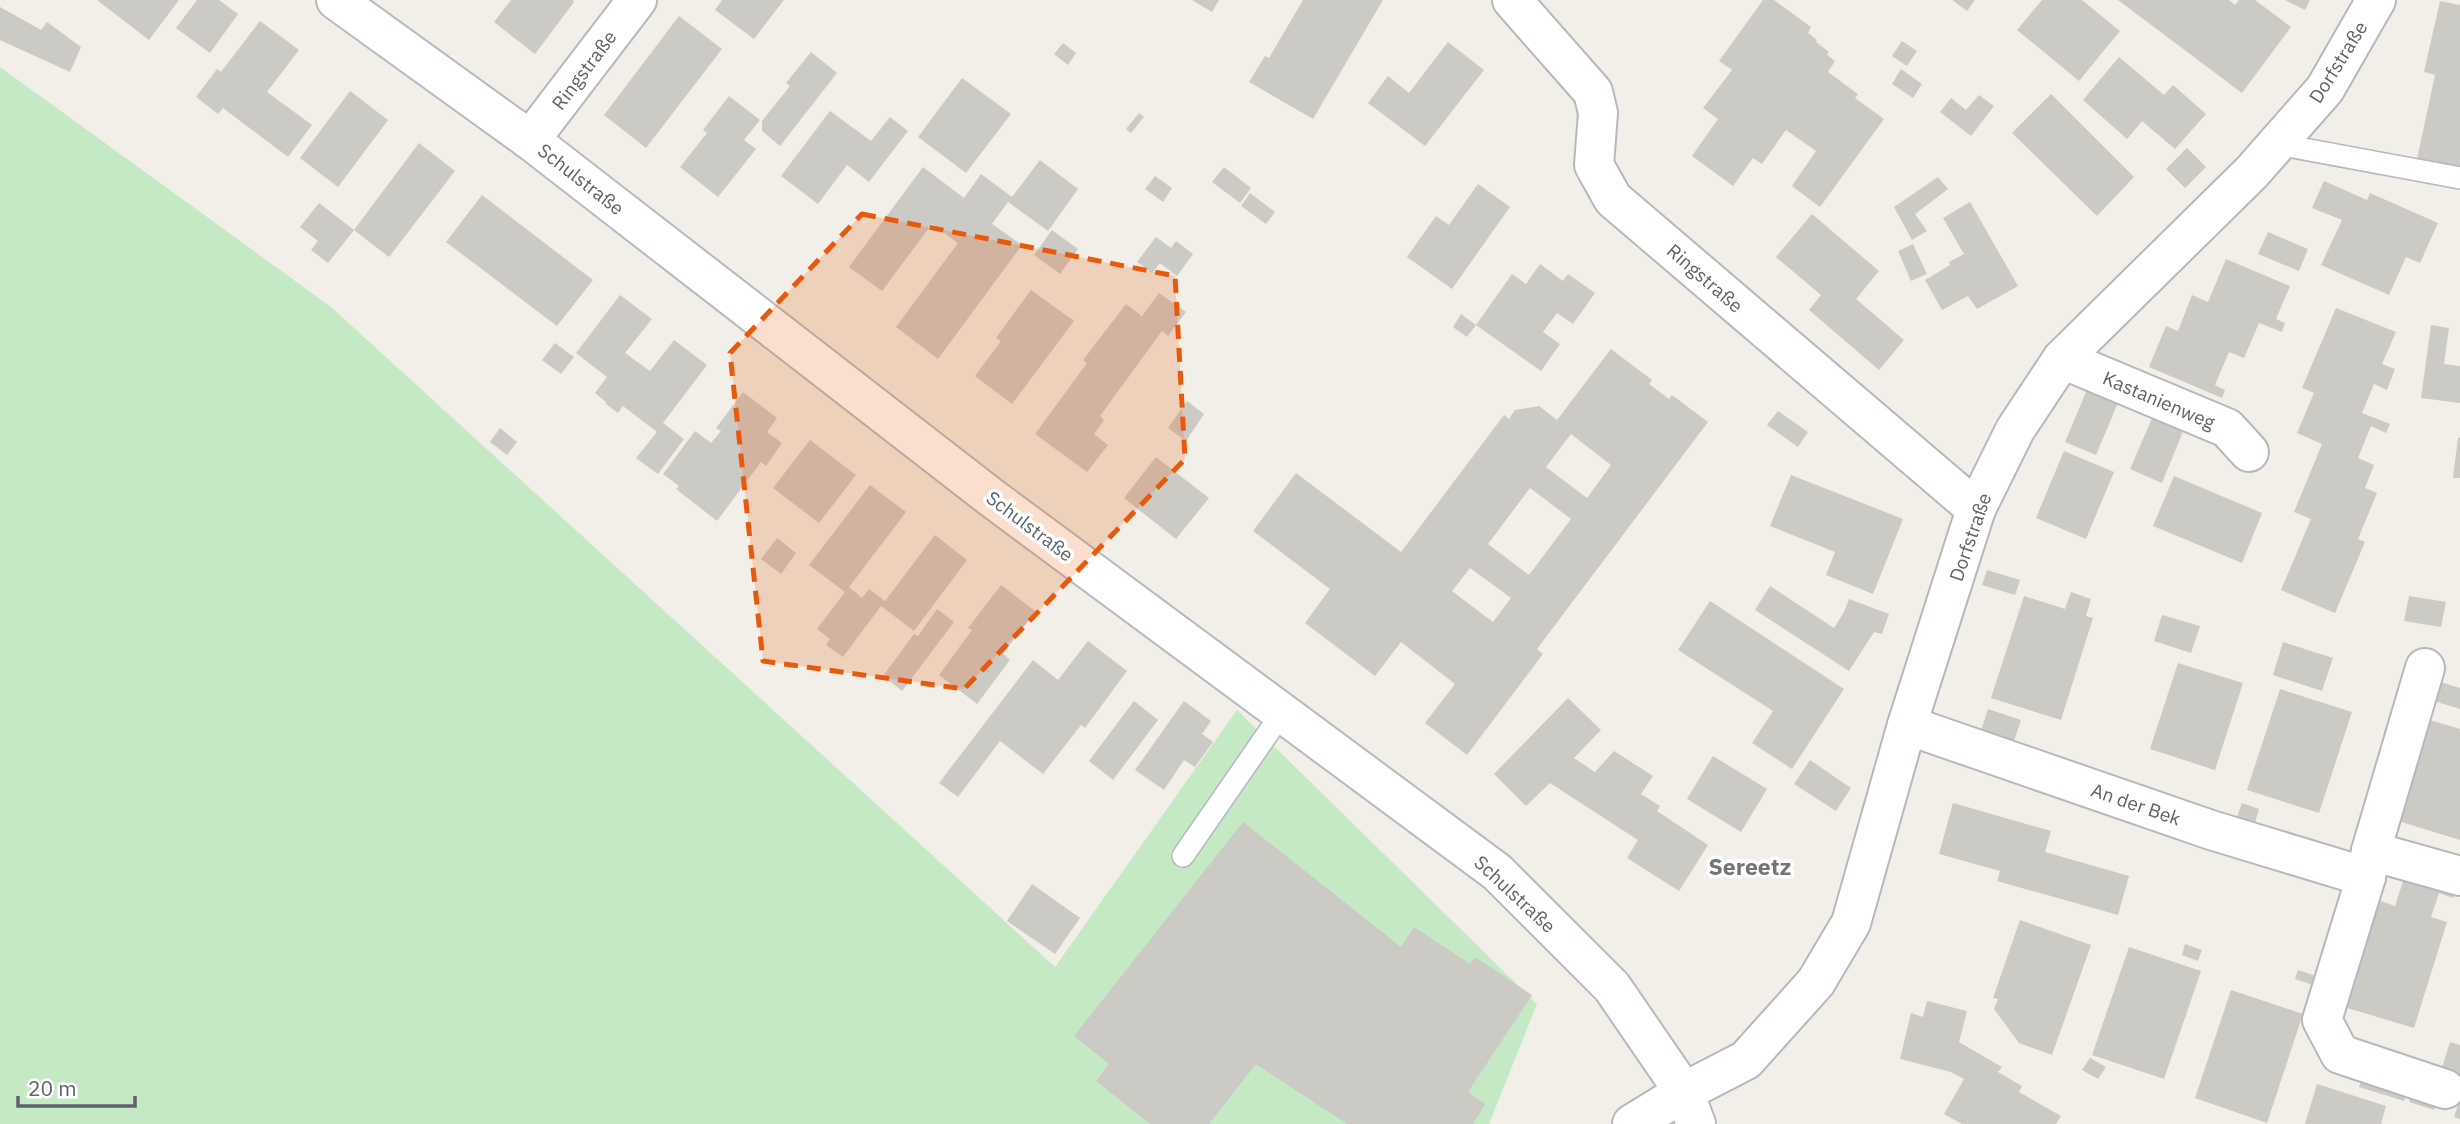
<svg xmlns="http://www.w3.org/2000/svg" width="2460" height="1124" font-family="'IBM Plex Sans',sans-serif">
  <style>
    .green { fill: #c5e8c5 }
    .building { fill: #cccac5; fill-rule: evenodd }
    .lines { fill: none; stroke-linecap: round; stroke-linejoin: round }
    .service-casing { stroke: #b5b8bc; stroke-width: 24 }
    .minor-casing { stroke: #b5b8bc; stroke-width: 42 }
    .secondary-casing { stroke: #b6babf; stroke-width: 42 }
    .service { stroke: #fff; stroke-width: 21 }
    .minor { stroke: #fff; stroke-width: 38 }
    .secondary { stroke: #fff; stroke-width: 38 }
    .marked { fill: #e8590c; fill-opacity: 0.2; stroke: #e8590c; stroke-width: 5; stroke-dasharray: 14 9; stroke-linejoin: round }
    .labels { text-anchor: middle; stroke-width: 7; stroke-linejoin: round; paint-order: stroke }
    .street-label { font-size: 19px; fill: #5f6368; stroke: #fff }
    .quarter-label { font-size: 23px; font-weight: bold; fill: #70757a; stroke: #fff }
  </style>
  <rect width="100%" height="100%" fill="#f1efe8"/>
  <polygon class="green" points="0,67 331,307 1055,967 1237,710 1537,1004 1489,1124 0,1124"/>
  <g class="building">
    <polygon points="97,0 179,0 149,40"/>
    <polygon points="197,0 219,0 238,14 210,53 176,28"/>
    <polygon points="511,0 572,0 574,2 535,54 494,22"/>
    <polygon points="722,0 784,0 754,39 715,10"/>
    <polygon points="1192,0 1219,0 1212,12"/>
    <polygon points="1303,0 1383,0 1313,119 1249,82 1265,56 1269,58"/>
    <polygon points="1763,0 1774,0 1811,27 1808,33 1817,40 1816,42 1829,52 1827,55 1835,61 1828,72 1858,94 1855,98 1884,119 1820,207 1792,186 1816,151 1786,130 1762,164 1753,158 1733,186 1692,156 1718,119 1703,108 1732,70 1719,61"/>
    <polygon points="1952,0 1975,0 1967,11"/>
    <polygon points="2042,0 2082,0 2120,31 2079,81 2017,30"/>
    <polygon points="2118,0 2229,0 2235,5 2239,0 2255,0 2291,27 2242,93"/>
    <polygon points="2285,0 2310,0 2305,10"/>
    <polygon points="2440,1 2460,5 2460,168 2417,159 2435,75 2424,72"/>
    <polygon points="0,7 41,30 47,22 81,47 70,72 0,40"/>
    <polygon points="679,16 722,49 646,148 604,115"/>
    <polygon points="260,21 299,50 267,92 312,125 288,157 223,108 218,114 196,97 217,69 221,72"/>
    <polygon points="1902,41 1917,51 1907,66 1892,56"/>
    <polygon points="1448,42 1484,70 1425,146 1368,103 1388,76 1409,93"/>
    <polygon points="1063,43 1076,53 1068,65 1054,54"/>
    <polygon points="811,52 837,73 780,146 762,131 762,121 790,86 786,83"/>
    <polygon points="2119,57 2164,95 2173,85 2206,114 2175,149 2142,121 2127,139 2083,100"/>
    <polygon points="1901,69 1922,84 1913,98 1892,84"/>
    <polygon points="962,78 1011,114 966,173 918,137"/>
    <polygon points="350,91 388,120 338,187 300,158"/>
    <polygon points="2051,94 2134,177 2097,216 2012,133"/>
    <polygon points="1979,95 1994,106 1971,136 1940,112 1951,98 1966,110"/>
    <polygon points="729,96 760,120 744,140 756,149 718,197 680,167 707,133 703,130"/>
    <polygon points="830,111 871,141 890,117 908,131 869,182 847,165 818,204 781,176"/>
    <polygon points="1139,113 1144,117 1131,133 1126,129"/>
    <polygon points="419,143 455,171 389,257 354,230"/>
    <polygon points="2187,148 2206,167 2185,188 2166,169"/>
    <polygon points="1040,160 1078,189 1048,231 1008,202 992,224 1022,245 938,359 896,327 958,243 932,224 882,291 849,267 923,167 964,198 981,174 1012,197"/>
    <polygon points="1224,167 1251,188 1240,203 1212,182"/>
    <polygon points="1155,176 1172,188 1163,202 1145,189"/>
    <polygon points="1938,177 1948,189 1915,214 1927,231 1912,240 1894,207"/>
    <polygon points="2324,181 2367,200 2370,193 2438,223 2420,263 2406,257 2389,295 2321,265 2342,220 2312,208"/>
    <polygon points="1478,184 1510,207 1452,289 1407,257 1436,216 1449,225"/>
    <polygon points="1250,193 1275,212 1266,224 1241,206"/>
    <polygon points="482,195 593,280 557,326 446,242"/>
    <polygon points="1970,202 2018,286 1977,309 1968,296 1942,310 1925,280 1950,265 1949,262 1964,254 1943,218"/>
    <polygon points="319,203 354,230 328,263 311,250 318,241 300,227"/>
    <polygon points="1812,214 1879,271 1856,299 1904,340 1879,370 1809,310 1821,295 1776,257"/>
    <polygon points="1052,230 1078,249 1060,274 1034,255"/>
    <polygon points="2268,232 2308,249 2299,271 2258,254"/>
    <polygon points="1156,237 1171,248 1176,241 1193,254 1177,276 1160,263 1152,273 1137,262"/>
    <polygon points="1913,244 1927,274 1911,281 1898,251"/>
    <polygon points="2226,259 2290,286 2276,319 2285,323 2282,332 2259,323 2244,358 2229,352 2215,385 2225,390 2222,398 2149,367 2166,326 2178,331 2192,295 2208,302"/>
    <polygon points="1540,264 1563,281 1568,274 1595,293 1573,324 1557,313 1543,332 1560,344 1541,371 1476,325 1512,274 1526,284"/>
    <polygon points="1031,290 1074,321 1012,404 975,376 1001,341 996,338"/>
    <polygon points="1159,293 1186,312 1168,336 1162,331 1100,416 1104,420 1094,434 1108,445 1087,472 1035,434 1087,363 1083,360 1126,304 1142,316"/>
    <polygon points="620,295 652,319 625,353 650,371 674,340 707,365 663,423 684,439 658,474 636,458 657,432 623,406 618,413 605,403 606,402 595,393 607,377 576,353"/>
    <polygon points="2336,308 2396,332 2382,364 2395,369 2387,390 2374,384 2362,413 2390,424 2386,433 2371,426 2358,458 2374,465 2365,488 2377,493 2358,539 2365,542 2335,613 2281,590 2311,519 2294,512 2322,444 2297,433 2314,393 2302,388"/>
    <polygon points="1461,314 1476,325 1467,337 1453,327"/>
    <polygon points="2431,325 2449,328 2444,364 2460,366 2460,403 2421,398"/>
    <polygon points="555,343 574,357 561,374 542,360"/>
    <path d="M1611,349L1652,380L1649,384L1669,399L1672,395L1708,422L1537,649L1543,654L1467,755L1425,723L1455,684L1401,642L1375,676L1305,623L1330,589L1253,531L1296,473L1401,552L1504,415L1509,419L1515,410L1539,406L1557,420ZM1571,434L1611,465L1587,498L1546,467ZM1530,488L1571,519L1529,575L1488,544ZM1470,568L1511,598L1493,622L1452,591Z"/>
    <polygon points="2089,385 2120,398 2096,455 2065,442"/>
    <polygon points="743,392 777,418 767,432 782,443 766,466 761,462 717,521 676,489 679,486 663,474 695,431 711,443 721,431 716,428"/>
    <polygon points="1187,401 1204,414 1186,441 1168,428"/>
    <polygon points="1778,411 1808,432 1798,447 1767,425"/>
    <polygon points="2153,416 2184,429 2162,483 2130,469"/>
    <polygon points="500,428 517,442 507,455 490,442"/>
    <polygon points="2458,438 2460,438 2460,478 2453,478"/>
    <polygon points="810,440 856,475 819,523 773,488"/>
    <polygon points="2064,451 2114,472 2086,539 2036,518"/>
    <polygon points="1156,457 1209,498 1176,539 1124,498"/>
    <polygon points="1791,475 1903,519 1873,594 1826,575 1835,552 1770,526"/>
    <polygon points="2174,476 2262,513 2242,563 2153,526"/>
    <polygon points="870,485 906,512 849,587 862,598 869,589 885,601 935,535 967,560 914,631 881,606 843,657 826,645 830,639 817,629 845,592 809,565"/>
    <polygon points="777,538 796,553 781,574 761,559"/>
    <polygon points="1987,570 2020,580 2015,595 1982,585"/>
    <polygon points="1001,585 1035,611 1003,654 1010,660 977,704 939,675 972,630 968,628"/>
    <polygon points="1770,586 1834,628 1844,612 1849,599 1889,614 1882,634 1874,632 1849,671 1755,610"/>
    <polygon points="2071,592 2091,599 2086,616 2093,618 2061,720 1991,698 2024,596 2065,609"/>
    <polygon points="2409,596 2446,602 2441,627 2404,621"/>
    <polygon points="1710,601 1844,689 1792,769 1752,743 1773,711 1678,650"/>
    <polygon points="937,609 954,622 902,691 883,676 914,634 918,636"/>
    <polygon points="2162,615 2200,626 2191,653 2154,641"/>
    <polygon points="1088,641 1127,671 1085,728 1081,725 1043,774 1000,741 958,797 939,783 1033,660 1058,680"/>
    <polygon points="2283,642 2333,658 2322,691 2273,675"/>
    <polygon points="2178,663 2243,683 2215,770 2150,749"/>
    <polygon points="2430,679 2460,688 2460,709 2424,698"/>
    <polygon points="2280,689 2352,712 2319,813 2247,790"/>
    <polygon points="1568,698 1601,730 1574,758 1595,772 1614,751 1653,776 1641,794 1660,806 1657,811 1708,845 1679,891 1627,858 1638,840 1550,783 1526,806 1494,774"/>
    <polygon points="1134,701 1158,720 1113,780 1089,761"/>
    <polygon points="1184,701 1211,721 1202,734 1213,742 1195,767 1184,760 1164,790 1135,770"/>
    <polygon points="1988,709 2021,720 2012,747 1979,737"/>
    <polygon points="2430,720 2460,729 2460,840 2398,821"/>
    <polygon points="1713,756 1767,789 1741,832 1687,799"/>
    <polygon points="1810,760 1851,788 1836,811 1794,784"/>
    <polygon points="1953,803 2051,831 2045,852 2129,876 2118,915 1997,881 2000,871 1939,854"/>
    <polygon points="2242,803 2259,809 2255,823 2237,817"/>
    <polygon points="1243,822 1401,947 1414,927 1470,964 1475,957 1532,995 1468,1092 1485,1104 1473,1124 1347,1124 1256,1064 1209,1124 1150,1124 1096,1081 1109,1064 1074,1036"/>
    <polygon points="2406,872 2457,885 2453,898 2439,893 2431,917 2447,922 2414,1028 2344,1007 2378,900 2395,906"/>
    <polygon points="1032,884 1080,918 1055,954 1007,921"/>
    <polygon points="2020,920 2091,945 2052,1055 2019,1043 1994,1009 1998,999 1993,998"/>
    <polygon points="2185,944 2202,950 2198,961 2182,955"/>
    <polygon points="2129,947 2201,971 2164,1079 2092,1055"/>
    <polygon points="2298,970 2319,977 2316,986 2295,979"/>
    <polygon points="2231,990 2303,1014 2267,1123 2195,1098"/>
    <polygon points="1927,1001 1967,1011 1959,1042 2002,1067 1998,1072 2022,1086 2019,1092 2061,1116 2056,1124 1962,1124 1944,1114 1964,1079 1951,1072 1900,1059 1911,1013 1923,1017"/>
    <polygon points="2450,1042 2460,1045 2460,1080 2440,1074"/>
    <polygon points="2090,1058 2106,1067 2098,1079 2082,1070"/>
    <polygon points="2364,1071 2409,1085 2404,1101 2359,1087"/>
    <polygon points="2317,1084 2386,1106 2381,1124 2305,1124"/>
    <polygon points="2412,1090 2438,1099 2434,1110 2409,1102"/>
    <polygon points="2460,1099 2460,1119 2454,1117"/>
  </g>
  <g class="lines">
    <g class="service-casing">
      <g id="service">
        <polyline points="2277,144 2460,178"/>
        <polyline points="1183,856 1282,713"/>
      </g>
    </g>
    <g class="minor-casing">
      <g id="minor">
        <polyline points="1512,0 1593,92 1598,113 1594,165 1613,199 1976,509"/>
        <polyline points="530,140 637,0"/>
        <polyline points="2062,359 2227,428 2249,452"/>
        <polyline points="1907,725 2211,830 2366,877 2371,851 2425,668"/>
        <polyline points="2371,851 2460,876"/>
        <polyline points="2366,877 2322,1020 2340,1054 2445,1089"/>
        <polyline points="1632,1124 1684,1092 1746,1060 1816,982 1851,923 1907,725 1976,509 2015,430 2062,359 2252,172 2325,89 2376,0"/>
      </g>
    </g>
    <g class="secondary-casing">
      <polyline id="secondary" points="336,0 530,140 992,498 1497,872 1612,987 1684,1092 1696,1124"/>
    </g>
    <use href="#service" class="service"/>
    <use href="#minor" class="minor"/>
    <use href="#secondary" class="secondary"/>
  </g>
  <path class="marked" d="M862,214L1175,276L1185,459L964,689L763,661L730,353Z"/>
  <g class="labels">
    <g class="street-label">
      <text transform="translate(2338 62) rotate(-58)" y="7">Dorfstraße</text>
      <text transform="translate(584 70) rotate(-53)" y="7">Ringstraße</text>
      <text transform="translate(581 179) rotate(38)" y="7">Schulstraße</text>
      <text transform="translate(1705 278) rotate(41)" y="7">Ringstraße</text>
      <text transform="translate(2159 400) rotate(23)" y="7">Kastanienweg</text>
      <text transform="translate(1030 526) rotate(37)" y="7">Schulstraße</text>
      <text transform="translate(1970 537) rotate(-71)" y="7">Dorfstraße</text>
      <text transform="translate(2136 804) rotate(19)" y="7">An der Bek</text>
      <text transform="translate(1515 894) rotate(43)" y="7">Schulstraße</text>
    </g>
    <g class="quarter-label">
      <text x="1750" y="875">Sereetz</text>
    </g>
  </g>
  <path d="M18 1096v10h117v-10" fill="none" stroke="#5f6368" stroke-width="3.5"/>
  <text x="28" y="1096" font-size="21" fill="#5f6368" stroke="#ffffff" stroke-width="5" paint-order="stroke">20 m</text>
</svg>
